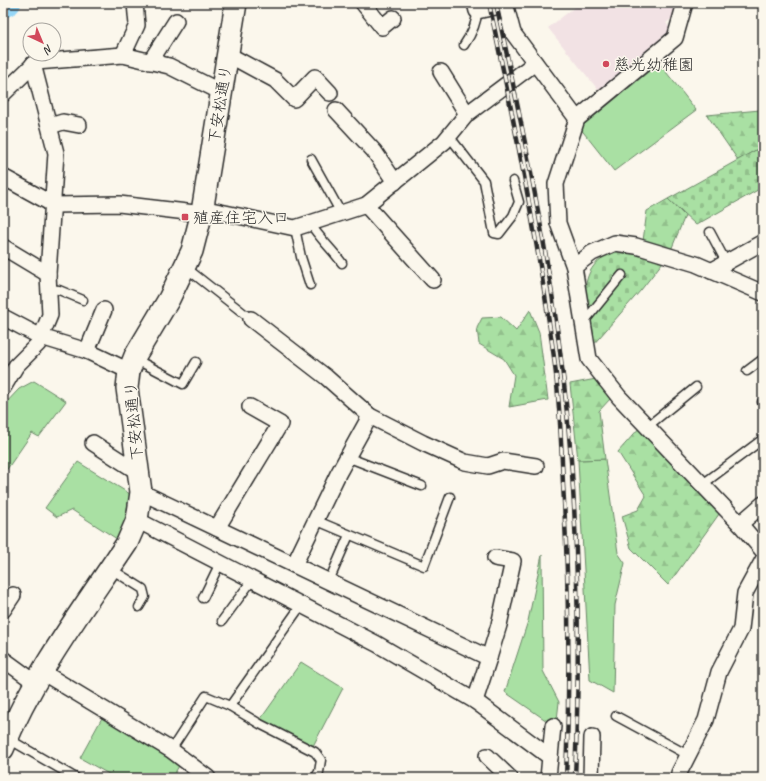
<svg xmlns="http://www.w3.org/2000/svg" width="766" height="781" font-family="Caveat,'Klee One',sans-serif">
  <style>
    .built { fill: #f2e2e4 }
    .green { fill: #a9e0a3; stroke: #6a8667 }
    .forest { fill: url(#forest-firs); stroke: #6a8667 }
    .cemetery { fill: url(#cemetery-stones); stroke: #6a8667 }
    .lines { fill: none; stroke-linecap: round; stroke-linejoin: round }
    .river { stroke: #95d6f6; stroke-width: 24 }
    .lane-casing { stroke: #2b2b2b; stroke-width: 11 }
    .street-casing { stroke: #2b2b2b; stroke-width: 18 }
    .secondary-casing { stroke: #2b2b2b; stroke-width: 24 }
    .lane { stroke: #fbf7ec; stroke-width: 8 }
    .street { stroke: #fbf7ec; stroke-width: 15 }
    .secondary { stroke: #fbf7ec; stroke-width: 21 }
    .rail-casing { stroke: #2b2b2b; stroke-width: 4.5 }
    .rail { stroke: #fbf7ec; stroke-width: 3; stroke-dasharray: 9; stroke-linecap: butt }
    .poi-dot { fill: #d1495b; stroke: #fbf7ec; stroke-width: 1.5 }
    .labels { text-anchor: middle; stroke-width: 3; stroke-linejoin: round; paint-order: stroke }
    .poi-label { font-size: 16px; fill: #2b2b2b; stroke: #fbf7ec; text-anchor: start }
    .street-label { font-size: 16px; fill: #2b2b2b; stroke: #fbf7ec }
  </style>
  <defs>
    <pattern id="forest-firs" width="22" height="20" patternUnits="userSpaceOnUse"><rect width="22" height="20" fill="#a9e0a3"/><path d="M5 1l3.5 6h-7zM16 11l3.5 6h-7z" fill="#92c08c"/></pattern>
    <pattern id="cemetery-stones" width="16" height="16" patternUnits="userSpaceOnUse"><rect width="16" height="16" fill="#a9e0a3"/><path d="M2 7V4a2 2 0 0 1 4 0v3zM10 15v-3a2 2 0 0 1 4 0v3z" fill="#92c08c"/></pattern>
  </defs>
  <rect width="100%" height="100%" fill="#fbf7ec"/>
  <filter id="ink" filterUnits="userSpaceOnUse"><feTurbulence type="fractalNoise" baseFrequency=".025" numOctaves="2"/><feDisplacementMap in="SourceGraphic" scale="8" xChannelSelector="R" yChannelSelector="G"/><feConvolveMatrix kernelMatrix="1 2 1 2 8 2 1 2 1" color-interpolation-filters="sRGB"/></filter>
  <g filter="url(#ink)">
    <polygon class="built" points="580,3 682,3 679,13 666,23 672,30 671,35 600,92 548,28"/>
    <g class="green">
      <polygon points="659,63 696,110 614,171 580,128"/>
      <polygon points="34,381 66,401 39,437 32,433 3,475 3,406 19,389"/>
      <polygon points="605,459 618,553 625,563 615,605 613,693 590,680 578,460"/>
      <polygon points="78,462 130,494 124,524 117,539 72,510 57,517 45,508"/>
      <polygon points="542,555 543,671 559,702 557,720 547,721 505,692 528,621"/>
      <polygon points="301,662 343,688 313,746 260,720"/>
      <polygon points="103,716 180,764 172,778 116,778 80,758"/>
    </g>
    <g class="forest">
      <polygon points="763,108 763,146 738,160 707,115 760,110"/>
      <polygon points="668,199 685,216 671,250 643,241 647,211"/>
      <polygon points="530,310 539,332 548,400 509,407 514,375 504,359 479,344 477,328 482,318 501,317 516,331"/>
      <polygon points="596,379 611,398 599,411 605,459 578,460 570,384"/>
      <polygon points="641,426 722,510 668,585 631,548 622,516 638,510 646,496 618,452"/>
    </g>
    <g class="cemetery">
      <polygon points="763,146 763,187 696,225 668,199"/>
      <path d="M619,250L666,258L641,290L592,346C586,308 571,265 619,250Z"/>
    </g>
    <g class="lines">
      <polyline class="river" points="3,6 9,3"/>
      <g class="lane-casing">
        <g id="lane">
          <path d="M464,45C471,35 477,23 477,11"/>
          <polyline points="449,136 484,181 494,233 499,234 513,216 519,202 513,181"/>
          <polyline points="311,159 341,213"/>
          <path d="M310,223C319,238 332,249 342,263"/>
          <polyline points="295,228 301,257 310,285"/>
          <polyline points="710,232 726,262"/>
          <polyline points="185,267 251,319"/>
          <polyline points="48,289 59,290 83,300"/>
          <polyline points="583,323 622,275"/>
          <polyline points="135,359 183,384 196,362"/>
          <polyline points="747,371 763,359"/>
          <polyline points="762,402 763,402"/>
          <polyline points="648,426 696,387"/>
          <polyline points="347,457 422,486"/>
          <polyline points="703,484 763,439"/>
          <polyline points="315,520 424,566 450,497"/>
          <polyline points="111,569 143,589 145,597 139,607"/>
          <polyline points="329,581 349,535"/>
          <polyline points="203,598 220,563"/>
          <polyline points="222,621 253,579"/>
          <polyline points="230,706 260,724 315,752 321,760 319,772 315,778"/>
          <polyline points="616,716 688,755"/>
          <polyline points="7,738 76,778"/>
          <polyline points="171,750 206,696 230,706 302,604"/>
        </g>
      </g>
      <g class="street-casing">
        <g id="street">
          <polyline points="363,3 382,27 393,18"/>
          <polyline points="475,3 477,11 505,5"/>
          <polyline points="505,3 513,33 577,119"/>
          <polyline points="685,3 675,38 577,119 556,184 558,223 574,267 589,359 619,397 740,524 763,551"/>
          <polyline points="227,54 275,80 294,99 315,77 330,93"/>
          <polyline points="123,55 137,25 135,3"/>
          <polyline points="150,62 176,21"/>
          <polyline points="441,72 467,114"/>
          <polyline points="3,94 36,62 123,55 169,66 221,92"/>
          <polyline points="336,110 374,151 395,182"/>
          <polyline points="50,126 63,122 79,125"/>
          <polyline points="3,177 54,205 119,204 195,213 211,210 295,228 366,205 444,142 467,114 535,63"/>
          <polyline points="366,205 433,280"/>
          <polyline points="3,247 48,274"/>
          <polyline points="574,267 592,253 615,243 636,246 696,264 763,293"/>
          <polyline points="711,271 763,242"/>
          <polyline points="3,317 41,337 87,351 129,371"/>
          <polyline points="251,319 326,377 370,416 423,443 465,462 488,466 503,461 536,466"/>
          <polyline points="87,351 104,310"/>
          <polyline points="3,388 16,366 38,344 50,315 48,274 56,153 33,64"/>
          <polyline points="93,443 138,472"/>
          <polyline points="141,492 489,658 475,701"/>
          <polyline points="137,520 377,644 475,701 550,757 548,778"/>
          <polyline points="740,524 763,504"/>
          <polyline points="217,528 280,424 250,407"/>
          <polyline points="294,565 338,474 370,416"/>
          <polyline points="3,610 13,595"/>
          <polyline points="489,658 499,625 513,561 495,558"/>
          <polyline points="3,659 36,683"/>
          <polyline points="42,672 171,750 208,778"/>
          <polyline points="487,756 510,778"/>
          <polyline points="550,757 553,726"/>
          <polyline points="591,778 592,737"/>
          <polyline points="680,778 679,773 706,720 719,672 741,629 745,593 763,560"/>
        </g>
      </g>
      <g class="secondary-casing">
        <path id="secondary" d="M3,749C33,675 83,609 127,543L137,520L141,492L127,388L129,371L135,356L169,299L192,251L202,212L236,3"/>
      </g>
      <use href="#lane" class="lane"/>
      <use href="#street" class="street"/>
      <use href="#secondary" class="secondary"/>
      <g class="rail-casing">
        <g id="rail">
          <path d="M489,3C513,115 536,229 552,343C559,389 561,437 563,484C569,582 570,680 566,778"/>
          <path d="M496,3C520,116 544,229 559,343C578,485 581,635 575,778"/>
        </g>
      </g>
      <use href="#rail" class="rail"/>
    </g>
  </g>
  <g class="poi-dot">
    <circle cx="606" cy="64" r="4"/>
    <rect x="181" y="213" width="8" height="8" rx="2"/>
  </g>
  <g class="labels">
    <g class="poi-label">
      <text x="614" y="70">慈光幼稚園</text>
      <text x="193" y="223">殖産住宅入口</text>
    </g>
    <g class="street-label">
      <text transform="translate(219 104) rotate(-81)" y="6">下安松通り</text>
      <text transform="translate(133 421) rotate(-95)" y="6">下安松通り</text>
    </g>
  </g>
  <rect width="766" height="781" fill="none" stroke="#fbf7ec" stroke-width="16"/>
  <rect x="8" y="8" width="750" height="765" fill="none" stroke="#2b2b2b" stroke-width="1.5" filter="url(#ink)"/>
  <g transform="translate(42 42) rotate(136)"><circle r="19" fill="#fbf7ec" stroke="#a8a59f"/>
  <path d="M0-3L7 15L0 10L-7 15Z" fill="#d1495b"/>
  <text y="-6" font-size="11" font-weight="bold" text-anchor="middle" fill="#2b2b2b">N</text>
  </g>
</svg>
